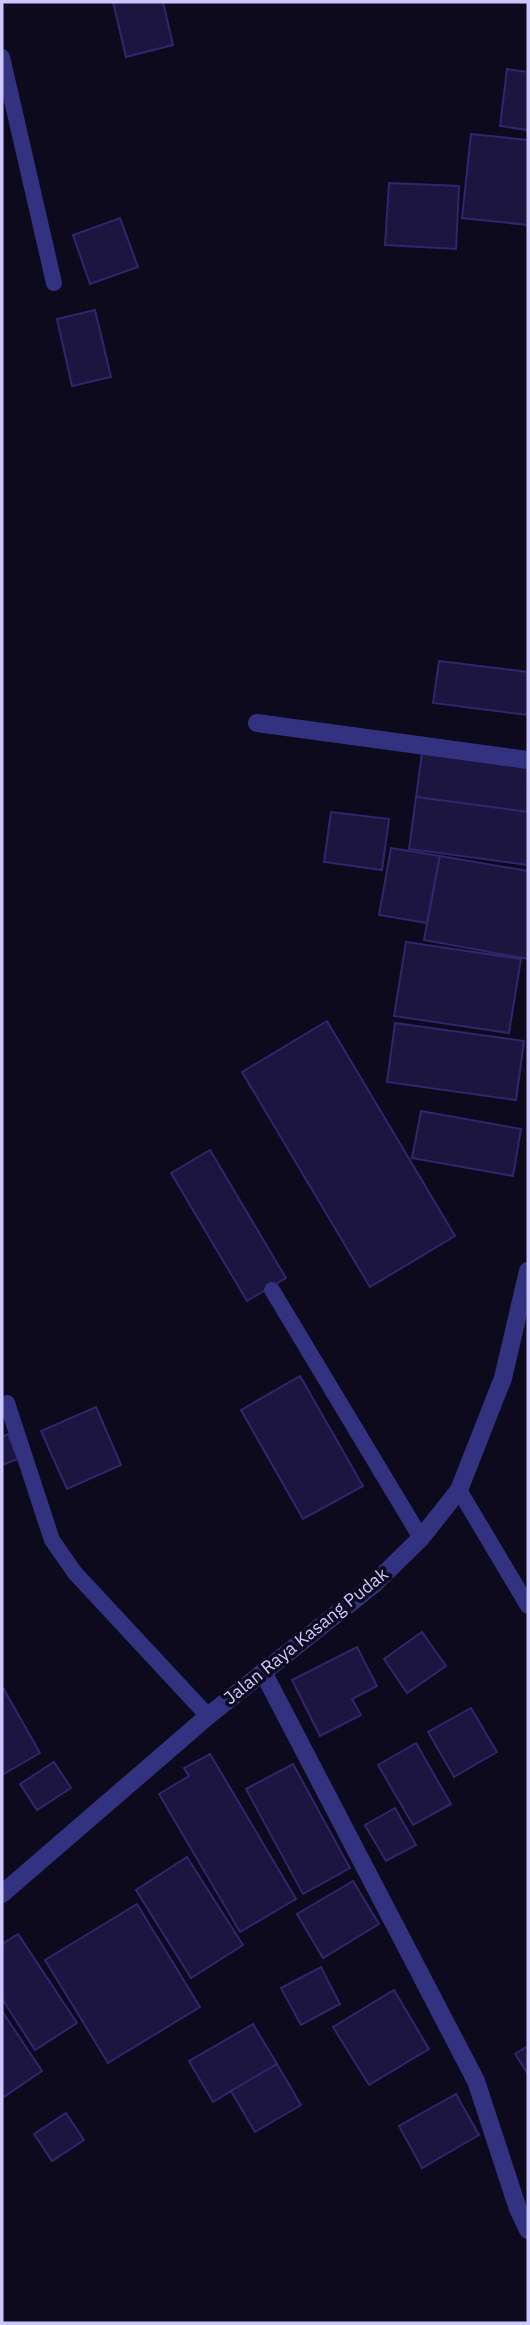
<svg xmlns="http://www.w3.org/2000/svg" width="530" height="2325" font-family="'IBM Plex Sans',sans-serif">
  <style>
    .building { fill: #1c1540; stroke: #31256e; stroke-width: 2 }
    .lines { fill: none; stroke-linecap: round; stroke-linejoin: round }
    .service { stroke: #323281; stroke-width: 16 }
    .minor { stroke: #323281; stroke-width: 18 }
    .tertiary { stroke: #323281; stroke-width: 18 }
    .labels { text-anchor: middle; stroke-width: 7; stroke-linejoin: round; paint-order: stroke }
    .street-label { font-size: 18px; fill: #ccc7ff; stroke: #0d0a1e }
  </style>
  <rect width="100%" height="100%" fill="#0d0a1e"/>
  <g class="building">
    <polygon points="113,2 163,2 173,45 126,57"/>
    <polygon points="507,69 528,72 528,130 500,126"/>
    <polygon points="471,134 528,140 528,225 462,218"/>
    <polygon points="389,183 459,186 456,249 385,245"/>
    <polygon points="120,218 138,267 90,284 73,235"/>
    <polygon points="95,310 111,377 72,386 57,319"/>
    <polygon points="439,661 528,672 528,715 433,703"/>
    <polygon points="422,753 528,767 527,812 416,797"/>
    <polygon points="416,797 528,812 528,865 409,849"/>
    <polygon points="331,812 389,819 382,870 324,862"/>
    <polygon points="391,848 440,856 427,923 379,915"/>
    <polygon points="440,856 528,871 528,959 424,940"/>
    <polygon points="406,942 521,959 509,1033 394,1016"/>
    <polygon points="327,1021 455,1236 370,1287 242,1072"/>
    <polygon points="395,1023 524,1041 516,1100 387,1082"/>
    <polygon points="421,1111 521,1129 513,1176 412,1158"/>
    <polygon points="210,1150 286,1278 247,1301 171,1173"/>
    <polygon points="300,1376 363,1486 303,1519 241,1410"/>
    <polygon points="96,1407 121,1465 67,1489 41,1431"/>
    <polygon points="8,1434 18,1459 2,1465 2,1437"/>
    <polygon points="422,1632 446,1666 407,1693 384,1659"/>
    <polygon points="357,1647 377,1686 352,1699 361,1715 320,1736 292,1680"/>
    <polygon points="2,1686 40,1753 2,1775"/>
    <polygon points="471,1708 497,1752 454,1777 428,1732"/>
    <polygon points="416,1743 451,1804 413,1825 378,1765"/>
    <polygon points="210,1754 296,1899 240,1932 159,1794 189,1776 184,1768"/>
    <polygon points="54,1762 71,1788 37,1810 20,1784"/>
    <polygon points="293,1764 350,1868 303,1894 246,1789"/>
    <polygon points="395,1808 416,1845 386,1861 365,1825"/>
    <polygon points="187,1857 243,1945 191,1978 136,1890"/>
    <polygon points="353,1881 379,1924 323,1958 297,1914"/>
    <polygon points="137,1904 200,2007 108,2063 45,1960"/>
    <polygon points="18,1934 77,2023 35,2050 2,1999 2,1944"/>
    <polygon points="321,1967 340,2004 301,2025 281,1988"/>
    <polygon points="394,1990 429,2049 369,2085 333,2027"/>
    <polygon points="2,2011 42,2071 2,2098"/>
    <polygon points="253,2024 277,2064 213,2102 189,2061"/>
    <polygon points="528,2046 528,2074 515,2054"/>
    <polygon points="277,2064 301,2105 255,2132 231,2091"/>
    <polygon points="456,2094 479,2135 422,2168 399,2126"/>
    <polygon points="66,2113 84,2140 52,2161 34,2134"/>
  </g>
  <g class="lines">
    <g class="service">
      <polyline points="2,57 54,283"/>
      <polyline points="272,1290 421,1538"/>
      <polyline points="7,1403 52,1540 75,1573 208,1716"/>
      <polyline points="459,1490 528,1606"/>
    </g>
    <g class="minor">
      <polyline points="257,723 528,760"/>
      <polyline points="263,1672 476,2081 518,2209 528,2230"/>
    </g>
    <polyline class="tertiary" points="2,1894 208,1716 373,1585 421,1538 459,1490 503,1378 528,1271"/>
  </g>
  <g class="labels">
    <g class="street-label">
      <text transform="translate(306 1636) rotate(-39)" y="6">Jalan Raya Kasang Pudak</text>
    </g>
  </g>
  <rect width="530" height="2325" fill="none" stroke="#ccc7ff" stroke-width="7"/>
</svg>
